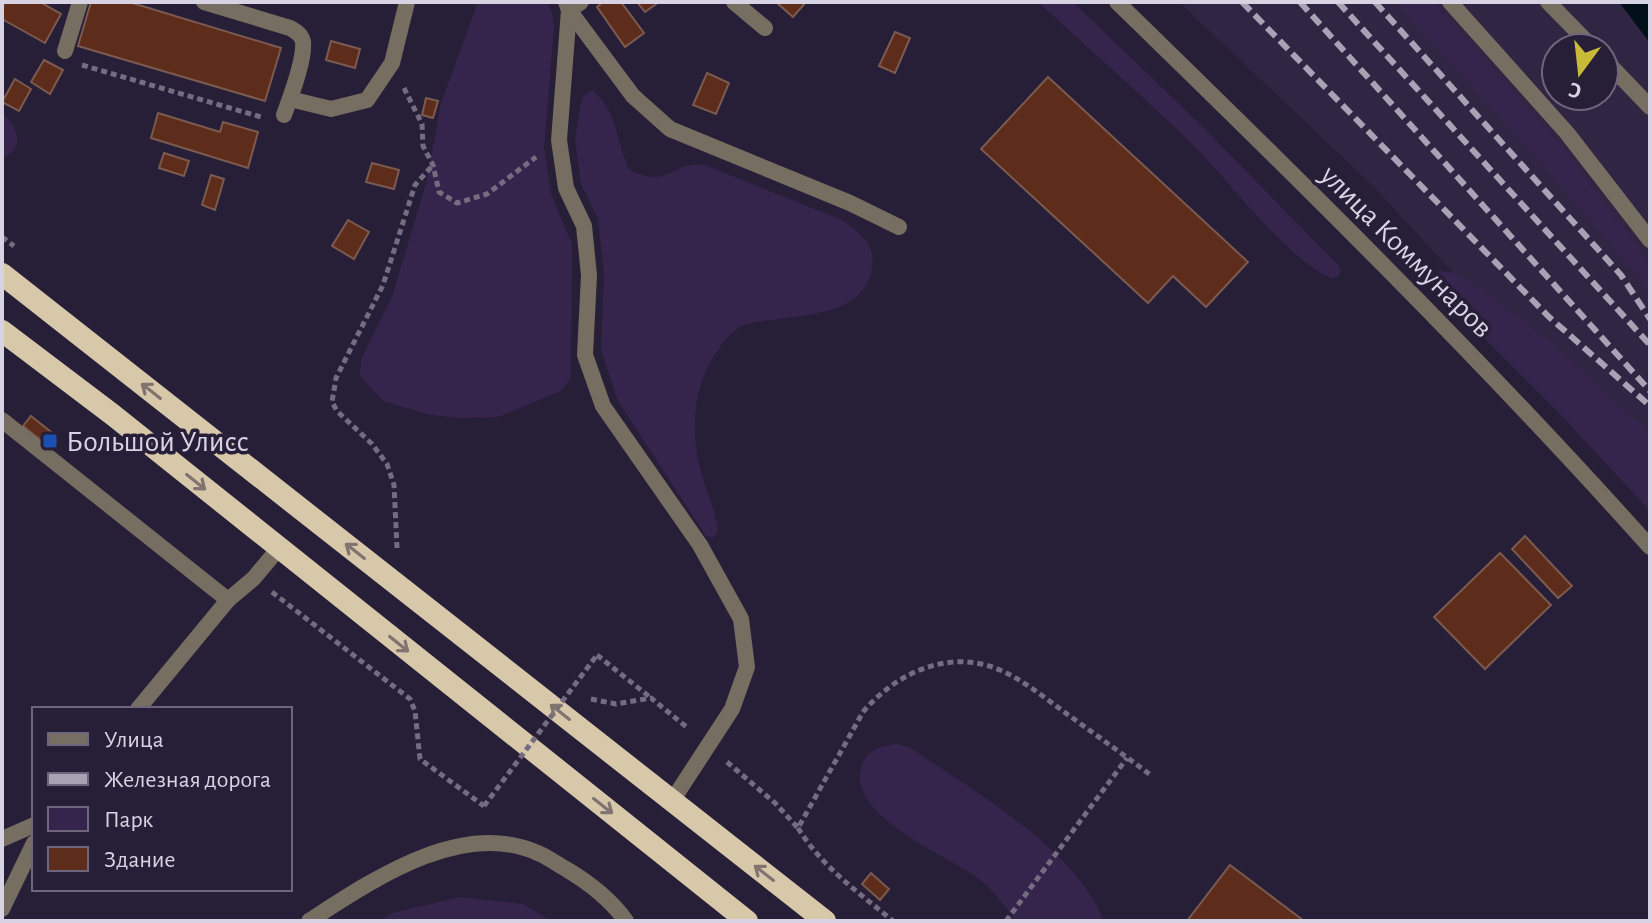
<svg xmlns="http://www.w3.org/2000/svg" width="1652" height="923" font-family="'Alegreya Sans',sans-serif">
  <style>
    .built { fill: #312544; fill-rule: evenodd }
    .green { fill: #35254c }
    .water { fill: #02101a }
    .building { fill: #5d2c1b; stroke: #7b5a4f; stroke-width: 2 }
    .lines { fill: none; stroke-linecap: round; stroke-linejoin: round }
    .path { stroke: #746d82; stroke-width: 5; stroke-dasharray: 6 4; stroke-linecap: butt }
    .service { stroke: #756e61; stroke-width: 16 }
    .minor { stroke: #756e61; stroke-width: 16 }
    .trunk { stroke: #d8c8aa; stroke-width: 22 }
    .rail { stroke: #a8a2b5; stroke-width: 6; stroke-dasharray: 12 6; stroke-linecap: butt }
    .path-bridge { stroke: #746d82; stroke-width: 5; stroke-dasharray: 6 4; stroke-linecap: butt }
    .oneway { stroke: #807370 }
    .transit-dot { fill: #1a4fb4; stroke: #271e37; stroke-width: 3 }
    .labels { text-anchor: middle; stroke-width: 7; stroke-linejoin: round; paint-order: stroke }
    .street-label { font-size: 30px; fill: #d8d3e3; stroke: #271e37 }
    .poi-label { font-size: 30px; fill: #d8d3e3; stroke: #271e37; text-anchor: start }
  </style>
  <rect width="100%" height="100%" fill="#271e37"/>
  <path class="built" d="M1179,2H1619L1650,43V487L1375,188ZM1556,48H1604V96H1556Z"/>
  <g class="green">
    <polygon points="478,2 547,2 552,13 554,28 544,148 551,194 572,244 571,378 561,391 498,417 462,418 431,415 383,401 360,376 361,359 392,297 426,184 441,103"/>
    <path d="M1038,2H1073L1204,128L1338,265L1341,270L1339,275L1334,279C1290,264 1227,178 1192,144C1142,95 1089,49 1038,2Z"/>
    <polygon points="1396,2 1432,2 1556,140 1650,264 1650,293 1634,271 1536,157"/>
    <path d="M592,90C618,111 616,143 630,171C638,173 648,178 656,177C679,174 677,162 705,165L842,220C859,232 876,245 872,267C865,323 784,313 744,325C735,328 723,342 718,350C691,386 690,437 703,478C708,496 716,512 718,531L713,538L706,536L618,401L601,350L604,275L598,219L581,184L575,140L582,97Z"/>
    <path d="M2,113C18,127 26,148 2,158Z"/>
    <polygon points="1439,271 1452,272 1465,278 1539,333 1650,434 1650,511 1560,414 1437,291 1434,278"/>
    <path d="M897,744L911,748C969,788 1081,852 1103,921H1016C1005,906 994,891 979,879C948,855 844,816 862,765C867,750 882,745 897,744Z"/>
    <polygon points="460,897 523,904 551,921 380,921 392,913"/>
  </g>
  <polygon class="water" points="1619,2 1650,2 1650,43"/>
  <g class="building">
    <polygon points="5,2 40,2 61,14 45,43 2,19 2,7"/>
    <polygon points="91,2 129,2 281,48 265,101 78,46"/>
    <polygon points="603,2 621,2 644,33 625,47 597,7"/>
    <polygon points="637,2 659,2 645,12"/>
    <polygon points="776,2 806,2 793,17"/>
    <polygon points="895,32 910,38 895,73 879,66"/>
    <polygon points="331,41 360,49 355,68 326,60"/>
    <polygon points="44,60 63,70 50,94 31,82"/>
    <polygon points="707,73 729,83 716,114 693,105"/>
    <polygon points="1048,77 1248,262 1206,307 1173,276 1148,303 981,149"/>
    <polygon points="15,79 31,89 19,111 2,102"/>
    <polygon points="426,98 438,101 433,118 422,115"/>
    <polygon points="158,113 220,132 223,122 258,132 248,168 151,138"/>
    <polygon points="164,153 189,161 184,176 159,168"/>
    <polygon points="372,163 399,170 394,189 366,182"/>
    <polygon points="211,175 224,179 215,210 202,205"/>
    <polygon points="348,220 369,232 354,259 332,246"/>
    <polygon points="31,416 51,432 43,442 23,426"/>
    <polygon points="1525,536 1572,586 1558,598 1512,549"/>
    <polygon points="1500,553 1551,605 1485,669 1434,617"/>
    <polygon points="1230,865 1304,921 1187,921"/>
    <polygon points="871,873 889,889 880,900 862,884"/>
  </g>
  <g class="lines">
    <g class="path">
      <polyline points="82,65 261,117"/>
      <polyline points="404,88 422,124 423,146 433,165 439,192 457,203 487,194 536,157"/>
      <polyline points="2,237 14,246"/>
      <polyline points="397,548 394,485 387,464 372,444 337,411 332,402 336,378 383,285 415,185 433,165"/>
      <polyline points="272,592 410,699 415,711 420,759 484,806"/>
      <polyline points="597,655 651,698"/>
      <polyline points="591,699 616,704 651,698 689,729"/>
      <path d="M727,762L775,803L798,828L863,712C896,673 949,648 1000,670C1025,681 1046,699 1067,714C1096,735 1124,755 1152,776"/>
      <path d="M798,828C822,867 858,892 893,921"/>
      <polyline points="1006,921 1127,758"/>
    </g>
    <g class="service">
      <path d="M204,2L290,28C296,31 302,35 303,42C305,60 290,98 284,115"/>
      <polyline points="566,2 569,10 559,140 566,188 584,226 589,275 585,355 603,406 700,545 741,619 747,667 732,709 672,801"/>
      <polyline points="581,2 569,10 633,96 670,129 850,203 899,227"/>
      <polyline points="734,2 765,28"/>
      <polyline points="1450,2 1567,133 1650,240"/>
      <polyline points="1548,2 1593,48"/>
      <polyline points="65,51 80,2"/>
      <polyline points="1604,59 1650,107"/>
      <polyline points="290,99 331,109 367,100 392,63 407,2"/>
      <polyline points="2,839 34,825"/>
    </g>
    <g class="minor">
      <path d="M1117,2C1299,179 1481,358 1650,547"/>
      <polyline points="2,420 228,600"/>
      <polyline points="138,709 228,600 254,578 279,548"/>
      <polyline points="2,909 34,843"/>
      <path d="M309,921C371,881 463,817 540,854C549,858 557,864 566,869C588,882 611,900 626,921"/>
    </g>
    <g class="trunk">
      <polyline points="2,274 825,921"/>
      <polyline points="2,331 113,415 747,921"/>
    </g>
    <g class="rail">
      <polyline points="1242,2 1548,316 1650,406"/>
      <polyline points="1300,2 1650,391"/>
      <polyline points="1338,2 1650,345"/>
      <polyline points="1375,2 1621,275 1650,319"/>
    </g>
    <polyline class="path-bridge" points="484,806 597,655"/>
  </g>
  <defs><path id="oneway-shaft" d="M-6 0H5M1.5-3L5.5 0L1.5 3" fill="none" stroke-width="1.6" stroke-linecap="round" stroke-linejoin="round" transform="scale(2)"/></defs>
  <g class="oneway">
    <use href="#oneway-shaft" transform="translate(151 391) rotate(-142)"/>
    <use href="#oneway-shaft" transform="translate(196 482) rotate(39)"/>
    <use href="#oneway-shaft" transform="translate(355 551) rotate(-142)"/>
    <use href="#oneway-shaft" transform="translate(399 644) rotate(39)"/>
    <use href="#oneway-shaft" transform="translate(560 712) rotate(-142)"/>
    <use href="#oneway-shaft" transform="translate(603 806) rotate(38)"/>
    <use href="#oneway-shaft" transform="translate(764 873) rotate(-142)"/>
  </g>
  <rect class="transit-dot" x="42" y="433" width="16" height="16" rx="4"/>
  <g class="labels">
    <g class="street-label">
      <text transform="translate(1407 251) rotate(45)" y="10">улица Коммунаров</text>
    </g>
    <g class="poi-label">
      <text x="66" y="451">Большой Улисс</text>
    </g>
  </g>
  <rect width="1652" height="923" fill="none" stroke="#d8d3e3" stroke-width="8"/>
  <rect x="32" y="707" width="260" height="184" fill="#271e37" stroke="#6e667c" stroke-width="2"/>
  <rect x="48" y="733" width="40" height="12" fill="#756e61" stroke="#6e667c" stroke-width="2"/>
  <text x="104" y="747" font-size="24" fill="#d8d3e3">Улица</text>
  <rect x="48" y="773" width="40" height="12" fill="#a8a2b5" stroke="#6e667c" stroke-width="2"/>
  <text x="104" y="787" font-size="24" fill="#d8d3e3">Железная дорога</text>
  <rect x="48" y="807" width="40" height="24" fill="#35254c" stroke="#6e667c" stroke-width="2"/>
  <text x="104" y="827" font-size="24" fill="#d8d3e3">Парк</text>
  <rect x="48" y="847" width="40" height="24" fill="#5d2c1b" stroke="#6e667c" stroke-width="2"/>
  <text x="104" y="867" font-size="24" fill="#d8d3e3">Здание</text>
  <g transform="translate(1580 72) rotate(195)"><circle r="38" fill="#271e37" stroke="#6e667c" stroke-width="2"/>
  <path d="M0-6L14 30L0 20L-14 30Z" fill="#caba3a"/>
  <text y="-12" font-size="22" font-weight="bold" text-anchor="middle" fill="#d8d3e3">С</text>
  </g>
</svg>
